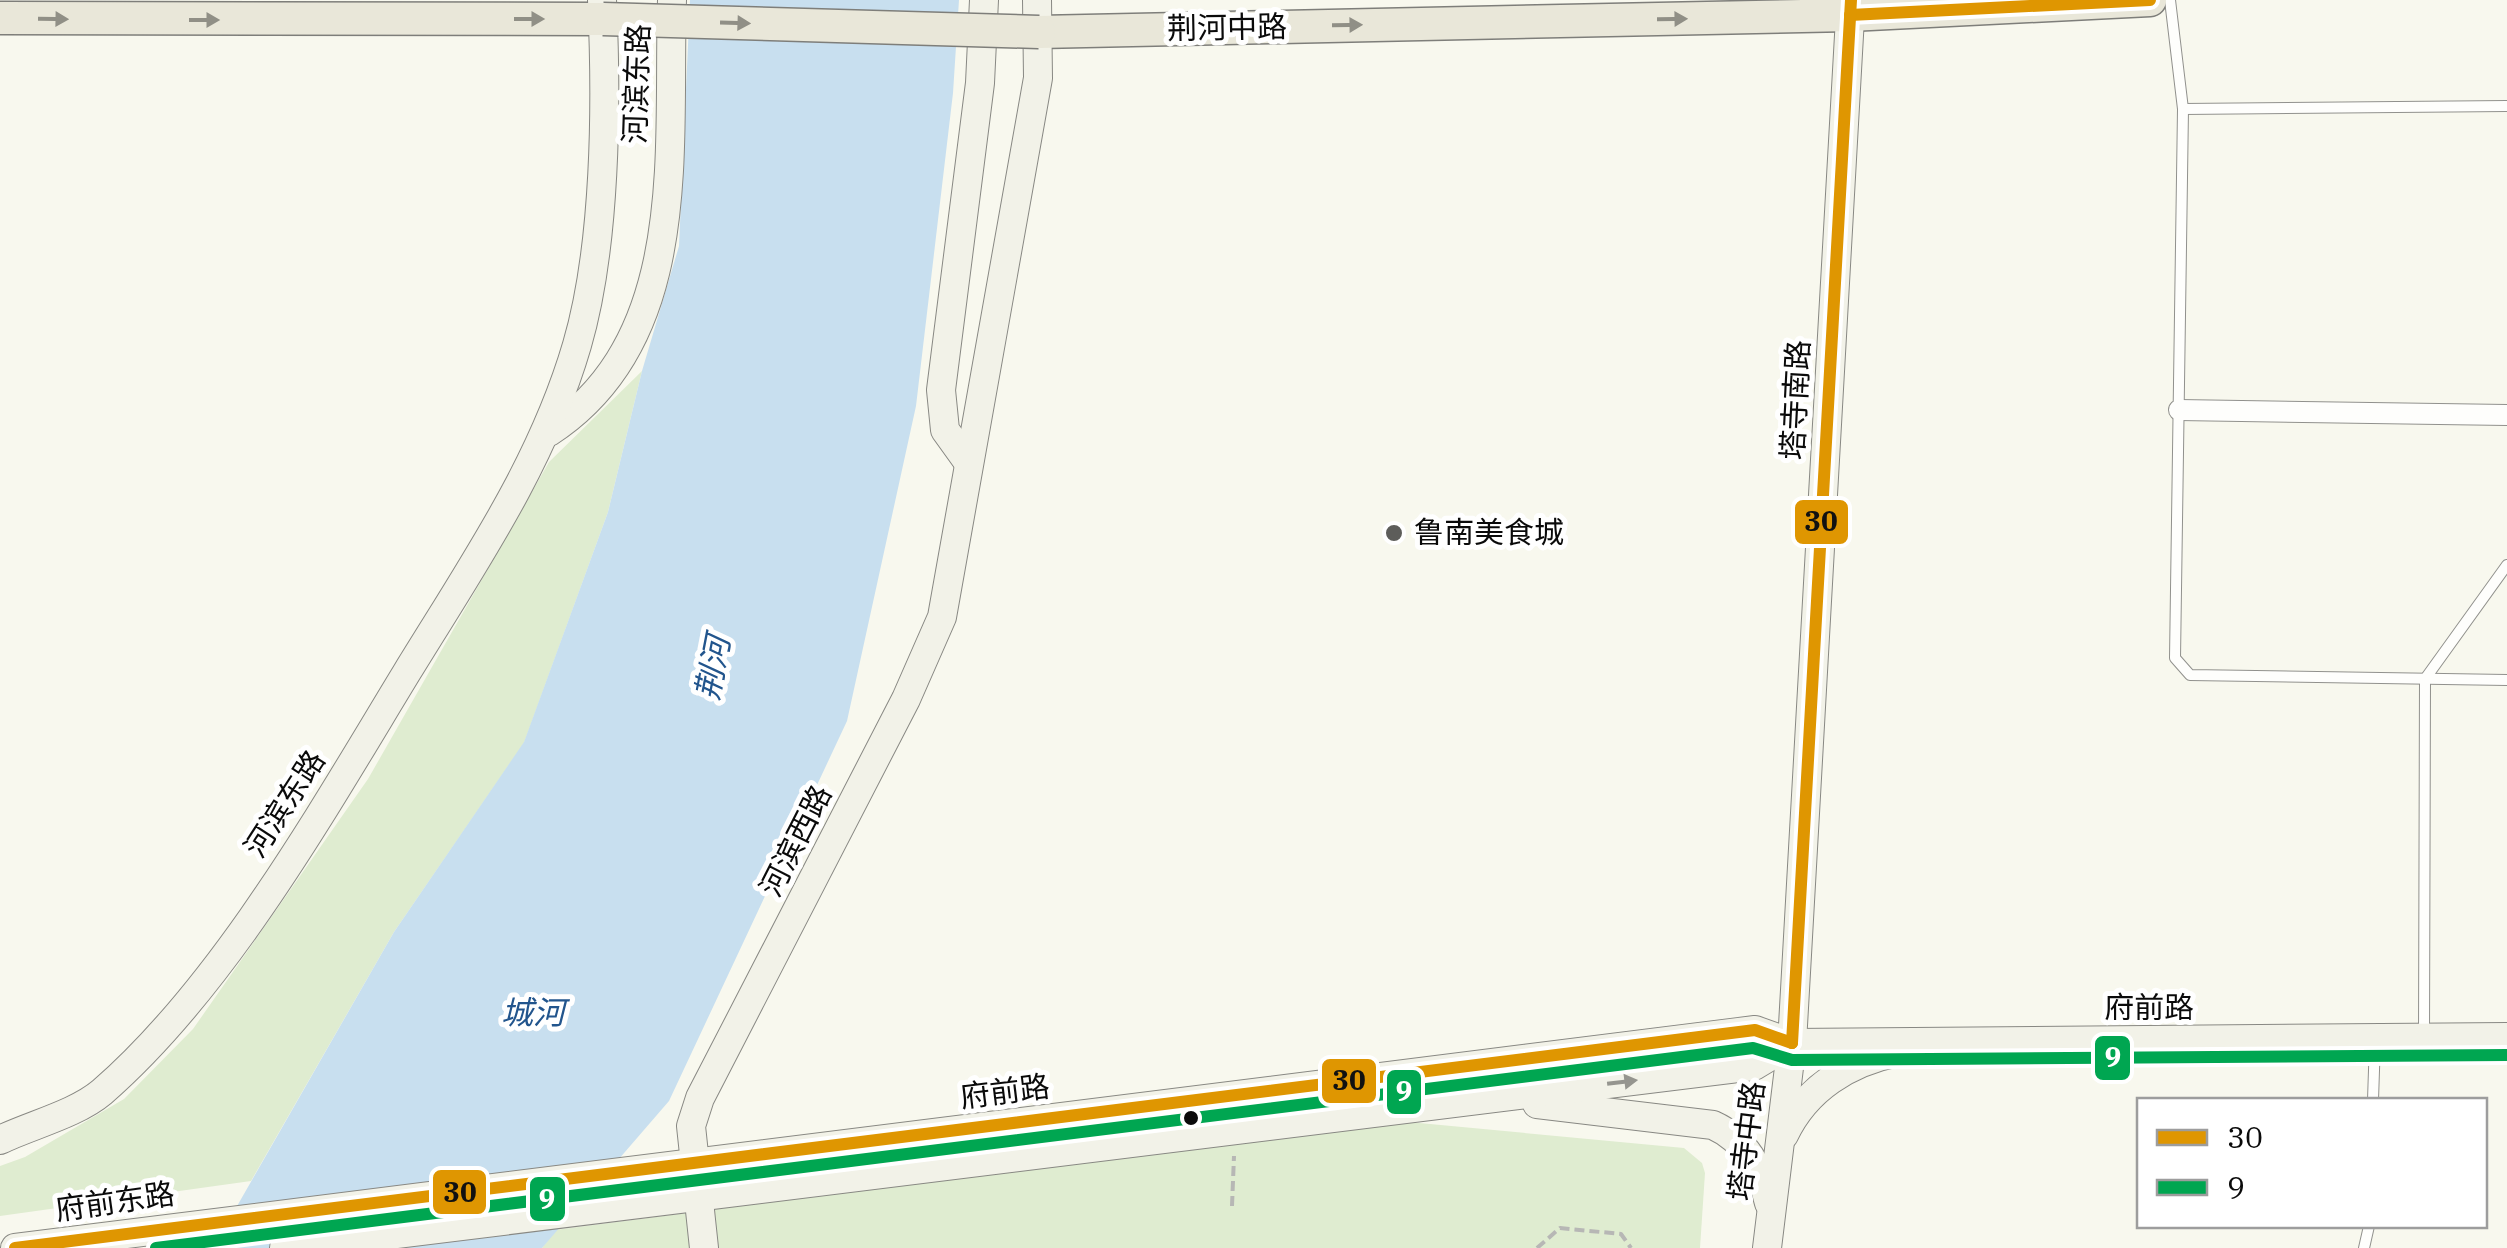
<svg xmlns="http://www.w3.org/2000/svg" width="2507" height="1248" font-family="'IBM Plex Serif','Noto Sans SC',serif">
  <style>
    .green { fill: #dfecd0 }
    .water { fill: #c8dfef }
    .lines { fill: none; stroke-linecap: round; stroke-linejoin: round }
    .lane-casing { stroke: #91918d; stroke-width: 12 }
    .street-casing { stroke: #91918d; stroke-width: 22 }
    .secondary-casing { stroke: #888883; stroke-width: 30 }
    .primary-casing { stroke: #7e7e7a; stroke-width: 35 }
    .path { stroke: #b7b7b5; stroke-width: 4; stroke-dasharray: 10 5; stroke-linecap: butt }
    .lane { stroke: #fefefc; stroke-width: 10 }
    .street { stroke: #fefefc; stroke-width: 20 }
    .secondary { stroke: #f2f2e8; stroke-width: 28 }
    .primary { stroke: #e9e7d9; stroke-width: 32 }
    .primary-bridge-casing { stroke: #7e7e7a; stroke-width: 35; stroke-linecap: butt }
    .primary-bridge { stroke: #e9e7d9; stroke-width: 32 }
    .bus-1-casing { stroke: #fff; stroke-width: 20 }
    .bus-2-casing { stroke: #fff; stroke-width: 20 }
    .bus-1 { stroke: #df9601; stroke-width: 12 }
    .bus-2 { stroke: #00a651; stroke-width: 12 }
    .oneway { fill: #908f86 }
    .oneway2 { fill: #95958f }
    .poi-dot { fill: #5d5d5a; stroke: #fff; stroke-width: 4 }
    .bus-dot { fill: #0a0a0a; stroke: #fff; stroke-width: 4 }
    .labels { text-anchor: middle; stroke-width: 10; stroke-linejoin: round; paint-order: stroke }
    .street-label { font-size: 30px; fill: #0a0a0a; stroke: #fff }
    .poi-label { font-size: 30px; fill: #0a0a0a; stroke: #fff; text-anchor: start }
    .water-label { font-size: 32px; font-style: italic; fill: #22558d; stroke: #fff }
    .line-badge { stroke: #fff; stroke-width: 4 }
    .badge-label { font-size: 28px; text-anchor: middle; font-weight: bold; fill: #fff }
    .pale-badge-label { font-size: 28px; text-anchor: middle; font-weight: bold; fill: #111 }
  </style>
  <rect width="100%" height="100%" fill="#f8f8ee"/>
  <g class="green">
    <polygon points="642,371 608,512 524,743 394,932 251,1181 0,1216 0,1166 25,1157 124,1099 193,1029 368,779 549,462"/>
    <polygon points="1398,1121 1684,1148 1702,1163 1705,1173 1700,1248 542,1248 555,1230"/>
  </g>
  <polygon class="water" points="690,0 959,0 953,93 916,406 847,721 669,1101 542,1248 213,1248 394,932 524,742 608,512 642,371 679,246"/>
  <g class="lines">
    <g class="lane-casing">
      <g id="lane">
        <polyline points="2170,0 2183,109 2175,658 2190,675 2507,680"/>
        <polyline points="2183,109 2507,106"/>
        <polyline points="2424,1037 2425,679 2507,565"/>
        <polyline points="2373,1100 2375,1040"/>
        <polyline points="2364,1248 2369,1226"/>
      </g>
    </g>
    <g class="street-casing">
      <polyline id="street" points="2179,410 2507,415"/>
    </g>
    <g class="secondary-casing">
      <g id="secondary">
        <path d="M549,432C692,339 667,148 672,0"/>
        <polyline points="968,462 945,430 941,390 980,83 984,0"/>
        <path d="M1537,1104L1713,1125C1746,1140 1761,1169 1769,1203"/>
        <path d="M1784,1135C1806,1088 1849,1062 1898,1052"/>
        <path d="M0,1140C31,1125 76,1114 102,1092C224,986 323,810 407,672C472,566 542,465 577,345C606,246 607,104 602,0"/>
        <polyline points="15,1248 1755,1030 1792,1043 2507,1037"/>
        <polyline points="284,1248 1754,1066 1792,1043"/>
        <polyline points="704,1248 691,1126 700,1098 906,699 942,617 1038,78 1037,0"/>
        <polyline points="1767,1248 1792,1043 1851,0"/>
      </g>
    </g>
    <g class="primary-casing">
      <g id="primary">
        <polyline points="0,18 603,19"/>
        <polyline points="1039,32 1850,15 2150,0"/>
      </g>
    </g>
    <g class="path">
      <polyline points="1232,1206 1234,1156"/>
      <polyline points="1537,1248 1560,1228 1621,1234 1631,1248"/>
    </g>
    <use href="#lane" class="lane"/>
    <use href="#street" class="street"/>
    <use href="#secondary" class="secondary"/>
    <use href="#primary" class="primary"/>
    <g class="primary-bridge-casing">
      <polyline id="primary-bridge" points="603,19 1039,32"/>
    </g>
    <use href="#primary-bridge" class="primary-bridge"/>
    <g class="bus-1-casing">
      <g id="bus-1">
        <polyline points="1850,15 2150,0"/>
        <polyline points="1792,1043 1851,0"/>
        <polyline points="15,1248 1755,1030 1792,1043"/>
      </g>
    </g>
    <g class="bus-2-casing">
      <polyline id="bus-2" points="156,1248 1753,1048 1792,1060 2507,1055"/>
    </g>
    <use href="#bus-1" class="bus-1"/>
    <use href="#bus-2" class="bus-2"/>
  </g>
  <defs><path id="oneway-solid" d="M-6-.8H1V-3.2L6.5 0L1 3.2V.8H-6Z" transform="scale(2.5)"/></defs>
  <g class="oneway">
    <use href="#oneway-solid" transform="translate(53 19) rotate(1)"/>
    <use href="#oneway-solid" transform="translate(529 19)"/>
    <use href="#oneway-solid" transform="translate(1672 19) rotate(-1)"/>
    <use href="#oneway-solid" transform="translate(204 20)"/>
    <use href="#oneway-solid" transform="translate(735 23) rotate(2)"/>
    <use href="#oneway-solid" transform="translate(1347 25) rotate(-1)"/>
  </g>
  <use class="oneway2" href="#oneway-solid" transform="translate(1622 1082) rotate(-7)"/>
  <circle class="poi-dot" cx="1394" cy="533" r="10"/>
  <circle class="bus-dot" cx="1191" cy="1118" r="9"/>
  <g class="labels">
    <g class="street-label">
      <text transform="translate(1227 28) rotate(-1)" y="10">荆河中路</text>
      <text transform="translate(637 84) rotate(-88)" y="10">河滨东路</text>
      <text transform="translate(1796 400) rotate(-87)" y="10">塔寺南路</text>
      <text transform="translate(285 804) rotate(-57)" y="10">河滨东路</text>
      <text transform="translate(796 841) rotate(-63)" y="10">河滨西路</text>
      <text x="2149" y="1018">府前路</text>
      <text transform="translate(1005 1092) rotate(-7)" y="10">府前路</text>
      <text transform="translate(1747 1141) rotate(-83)" y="10">塔寺中路</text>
      <text transform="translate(115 1202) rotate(-8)" y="10">府前东路</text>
    </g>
    <g class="poi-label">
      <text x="1414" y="543">鲁南美食城</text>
    </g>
    <g class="water-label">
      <text transform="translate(713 668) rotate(-79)" y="11">荆河</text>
      <text x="533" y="1024">城河</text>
    </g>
  </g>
  <g class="line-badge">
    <rect x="1793" y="498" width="57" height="48" rx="10" fill="#df9601"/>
    <rect x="2093" y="1034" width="39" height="48" rx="10" fill="#00a651"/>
    <rect x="1320" y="1057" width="58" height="48" rx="10" fill="#df9601"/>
    <rect x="1385" y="1068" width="38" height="48" rx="10" fill="#00a651"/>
    <rect x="431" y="1168" width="57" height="48" rx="10" fill="#df9601"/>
    <rect x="528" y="1175" width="39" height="48" rx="10" fill="#00a651"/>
  </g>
  <g class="badge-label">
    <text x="2113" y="1067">9</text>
    <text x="1404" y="1101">9</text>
    <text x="547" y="1209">9</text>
  </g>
  <g class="pale-badge-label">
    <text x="1821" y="531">30</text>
    <text x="1349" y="1090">30</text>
    <text x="460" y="1202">30</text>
  </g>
  <rect x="2137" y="1098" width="350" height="130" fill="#ffffff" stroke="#9d9d9d" stroke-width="2.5"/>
  <rect x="2157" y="1130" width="50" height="15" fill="#df9601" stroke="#9d9d9d" stroke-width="2.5"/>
  <text x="2227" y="1148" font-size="30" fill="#0a0a0a">30</text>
  <rect x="2157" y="1180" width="50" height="15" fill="#00a651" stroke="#9d9d9d" stroke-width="2.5"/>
  <text x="2227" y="1198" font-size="30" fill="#0a0a0a">9</text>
</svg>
